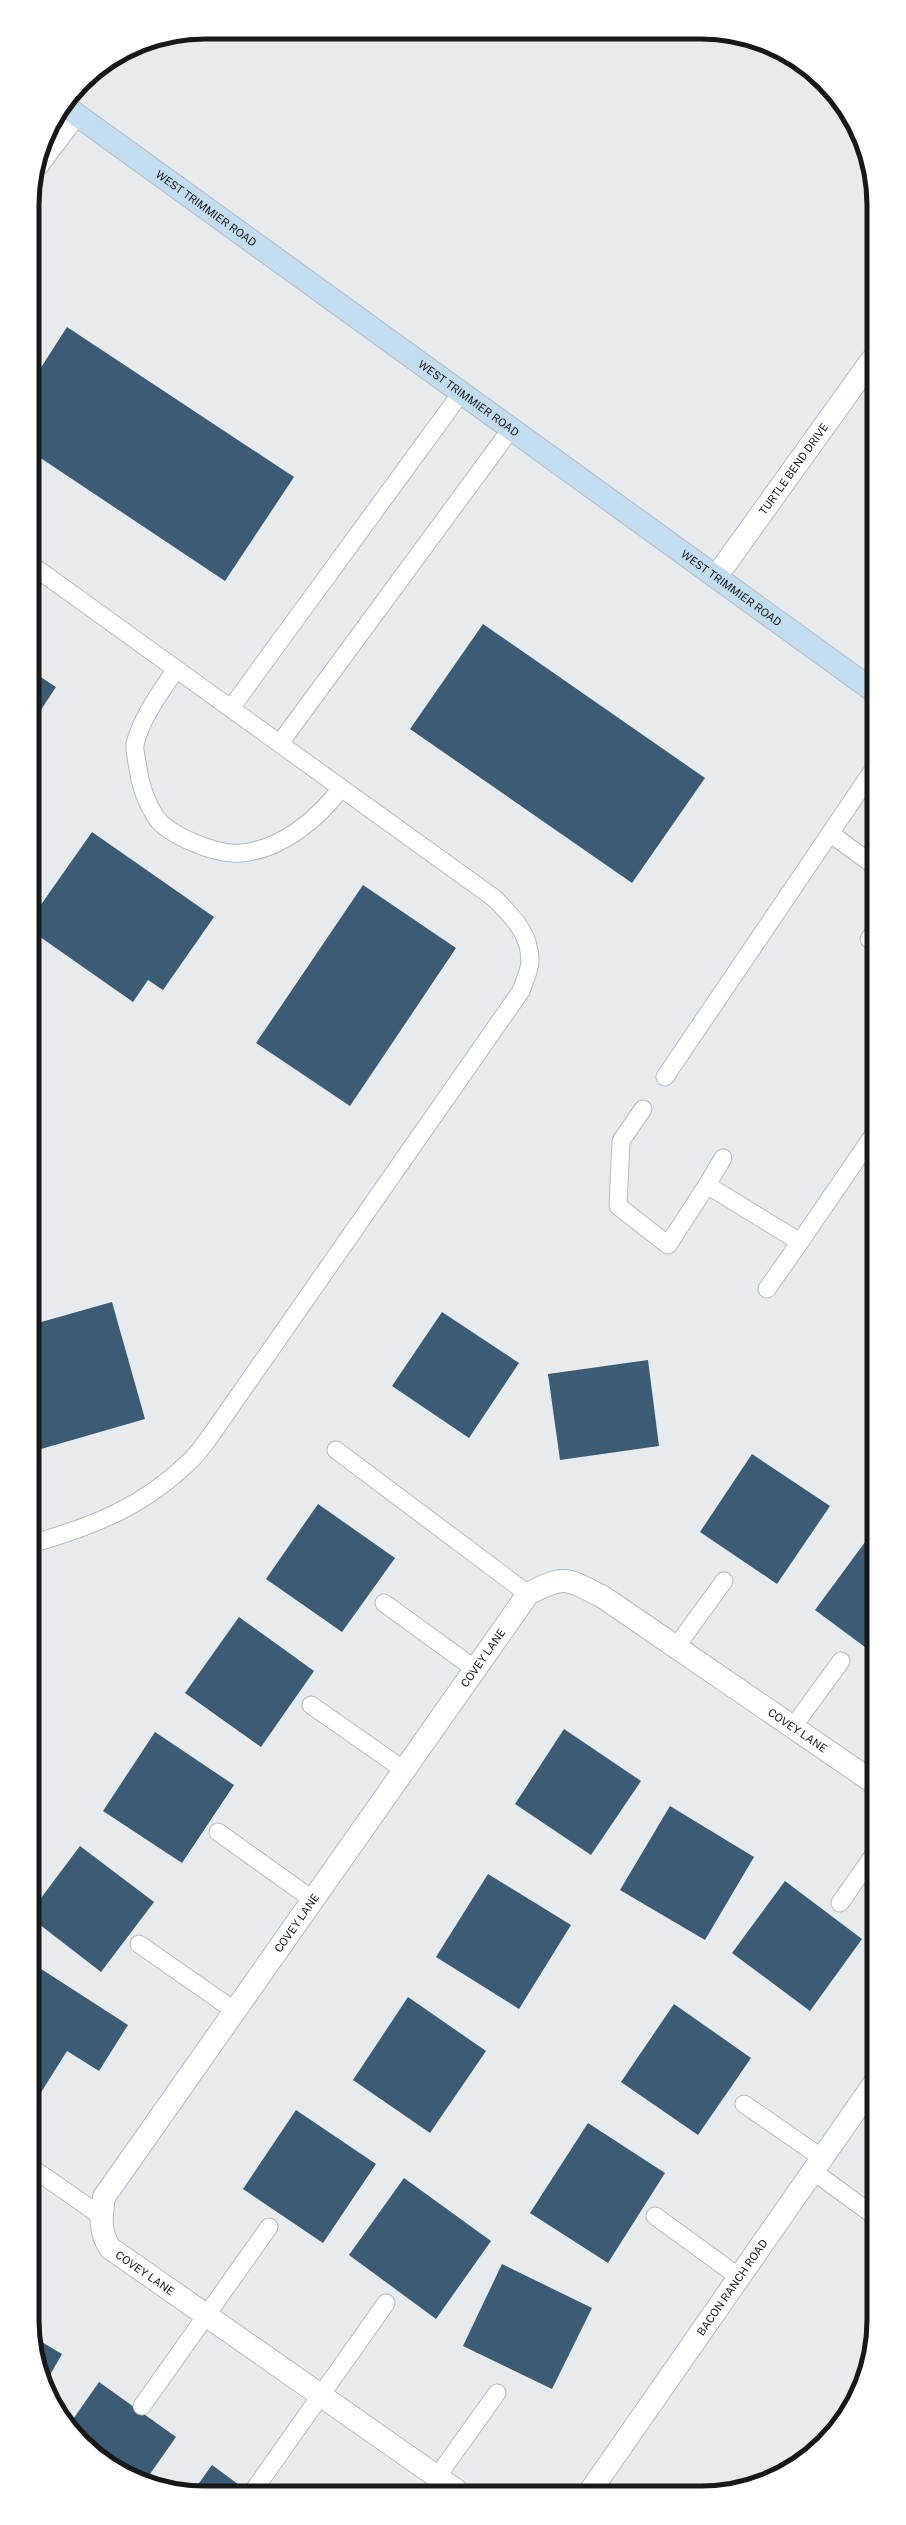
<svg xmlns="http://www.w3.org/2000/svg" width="906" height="2525" font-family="'Public Sans',sans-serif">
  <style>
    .building { fill: #3b5c74 }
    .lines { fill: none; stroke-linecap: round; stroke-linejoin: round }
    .lane-casing { stroke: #b6babd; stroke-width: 19 }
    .street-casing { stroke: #b6babd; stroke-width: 24 }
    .secondary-casing { stroke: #b6babd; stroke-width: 24 }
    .lane { stroke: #fff; stroke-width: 17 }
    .street { stroke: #fff; stroke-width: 22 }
    .secondary { stroke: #c1ddef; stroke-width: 22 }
    .labels { text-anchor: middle; stroke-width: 4; stroke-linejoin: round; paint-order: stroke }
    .street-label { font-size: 11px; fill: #161819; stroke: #fff }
    .rim { fill: none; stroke: #161819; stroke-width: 5 }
  </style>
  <rect width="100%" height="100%" fill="#e7ebee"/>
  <g class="building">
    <polygon points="67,327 294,477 225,581 33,453 33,380"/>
    <polygon points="871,529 871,538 867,535"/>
    <polygon points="483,624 705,778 632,883 410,729"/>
    <polygon points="33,672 56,687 33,722"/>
    <polygon points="92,832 214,917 163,990 148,980 133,1002 33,932 33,916"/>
    <polygon points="363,885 456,948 350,1106 256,1043"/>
    <polygon points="112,1302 145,1419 34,1451 34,1324"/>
    <polygon points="442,1312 519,1363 469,1438 392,1386"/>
    <polygon points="648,1360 659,1446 560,1460 548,1374"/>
    <polygon points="752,1454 830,1506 777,1584 700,1532"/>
    <polygon points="318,1504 395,1558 342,1632 266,1579"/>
    <polygon points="871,1534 873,1536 873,1653 815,1610"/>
    <polygon points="239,1617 314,1671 261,1747 185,1693"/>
    <polygon points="564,1729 641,1781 591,1855 515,1804"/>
    <polygon points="155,1732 234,1785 182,1863 103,1811"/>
    <polygon points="670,1806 754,1857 705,1940 620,1890"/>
    <polygon points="80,1846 154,1902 101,1972 35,1921 35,1906"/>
    <polygon points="488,1874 571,1925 519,2009 436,1957"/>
    <polygon points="785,1881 862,1939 810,2011 732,1953"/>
    <polygon points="35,1965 128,2025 99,2071 67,2051 35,2102"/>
    <polygon points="408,1997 486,2051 430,2133 353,2080"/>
    <polygon points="674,2004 751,2058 698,2135 621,2082"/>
    <polygon points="296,2110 376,2164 323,2243 243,2189"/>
    <polygon points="588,2123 665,2173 608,2263 530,2213"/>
    <polygon points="404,2178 491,2241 436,2319 349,2255"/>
    <polygon points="502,2264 592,2308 552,2389 463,2346"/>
    <polygon points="35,2338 62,2354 46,2382 35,2354"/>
    <polygon points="99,2382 176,2437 145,2481 128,2475 83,2443 69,2425"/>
    <polygon points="212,2465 246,2490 194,2490"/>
  </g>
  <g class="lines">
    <g class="lane-casing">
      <g id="lane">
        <polyline points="39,167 78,115"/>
        <path d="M33,566L494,898C512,916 530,933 530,961C530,970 524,982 521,991L216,1428C208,1439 200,1452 190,1461C144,1506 94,1526 34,1543"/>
        <path d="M176,669C161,692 142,716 135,744C134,750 137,761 138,768C140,785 146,801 155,816C168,836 219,856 242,853C282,849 318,819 341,788"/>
        <polyline points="231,708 461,393"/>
        <polyline points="280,743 511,429"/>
        <polyline points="831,834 872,864"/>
        <polyline points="869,939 872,935"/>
        <polyline points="665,1077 871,773"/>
        <polyline points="643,1109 621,1141 618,1206 668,1245 707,1185 800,1242 872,1137"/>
        <polyline points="707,1185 723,1158"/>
        <polyline points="767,1289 800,1242"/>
        <polyline points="336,1450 528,1594"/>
        <polyline points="384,1603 475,1669"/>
        <polyline points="676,1647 724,1581"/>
        <polyline points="311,1705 404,1770"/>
        <polyline points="793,1727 841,1661"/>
        <polyline points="218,1832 313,1900"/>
        <polyline points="840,1903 873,1856"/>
        <polyline points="139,1944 235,2011"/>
        <polyline points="744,2104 822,2158"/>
        <polyline points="35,2170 101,2216"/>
        <polyline points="813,2171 873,2215"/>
        <polyline points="655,2216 739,2277"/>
        <polyline points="142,2406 269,2227"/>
        <polyline points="437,2477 497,2393"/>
        <polyline points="256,2487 386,2303"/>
      </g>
    </g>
    <g class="street-casing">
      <g id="street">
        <path id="s1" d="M716,577L871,361"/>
        <path id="s2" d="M456,2490L110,2248C99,2231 101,2217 104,2197L528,1594C566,1574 567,1579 603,1597L873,1782"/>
        <path id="s3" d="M591,2490L873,2085"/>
      </g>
    </g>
    <g class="secondary-casing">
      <g id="secondary">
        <path id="s4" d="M66,107L871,689"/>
      </g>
    </g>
    <use href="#lane" class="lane"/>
    <use href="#street" class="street"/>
    <use href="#secondary" class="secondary"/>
  </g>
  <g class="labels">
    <g class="street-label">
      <text dy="4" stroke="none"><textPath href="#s4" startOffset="173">WEST TRIMMIER ROAD</textPath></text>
      <text dy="4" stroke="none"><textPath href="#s4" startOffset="497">WEST TRIMMIER ROAD</textPath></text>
      <text dy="4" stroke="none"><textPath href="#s1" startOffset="133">TURTLE BEND DRIVE</textPath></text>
      <text dy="4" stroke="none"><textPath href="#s4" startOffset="821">WEST TRIMMIER ROAD</textPath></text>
      <text dy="4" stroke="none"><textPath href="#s2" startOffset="1134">COVEY LANE</textPath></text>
      <text dy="4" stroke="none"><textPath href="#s2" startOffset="1529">COVEY LANE</textPath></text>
      <text dy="4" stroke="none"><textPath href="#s2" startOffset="810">COVEY LANE</textPath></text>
      <text transform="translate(145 2273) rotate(35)" y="4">COVEY LANE</text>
      <text dy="4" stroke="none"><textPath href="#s3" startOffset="247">BACON RANCH ROAD</textPath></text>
    </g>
  </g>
  <path d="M0 0H906V2525H0ZM205 39H701A166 166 0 0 1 867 205V2320A166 166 0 0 1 701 2486H205A166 166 0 0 1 39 2320V205A166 166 0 0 1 205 39Z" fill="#fff" fill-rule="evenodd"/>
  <path class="rim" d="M205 39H701A166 166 0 0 1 867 205V2320A166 166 0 0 1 701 2486H205A166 166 0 0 1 39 2320V205A166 166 0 0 1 205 39Z"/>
</svg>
